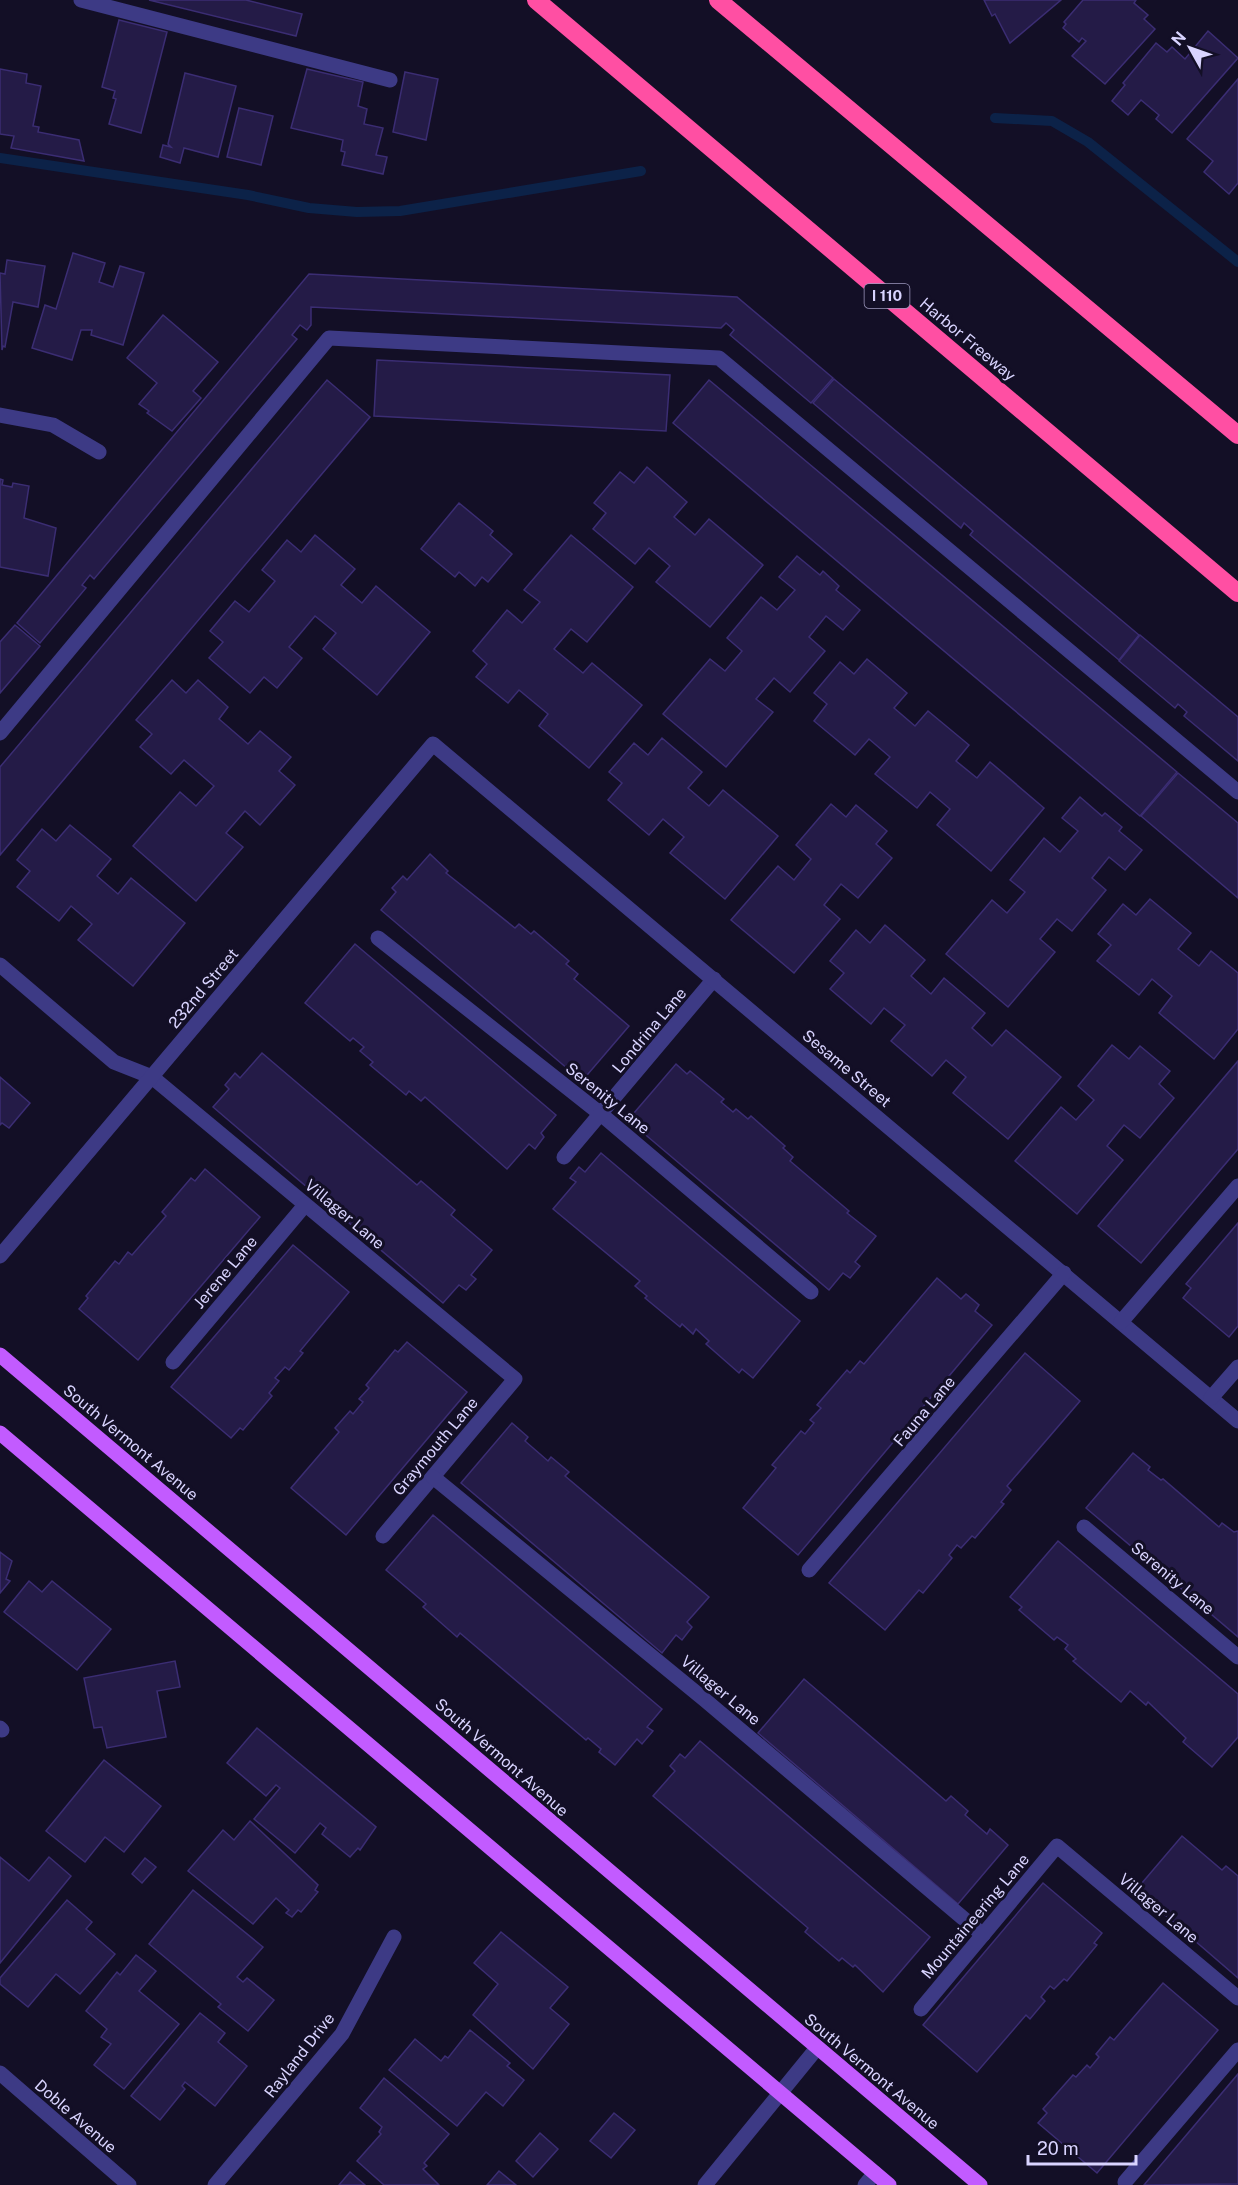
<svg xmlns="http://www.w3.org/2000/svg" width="1238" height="2185" font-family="'Public Sans',sans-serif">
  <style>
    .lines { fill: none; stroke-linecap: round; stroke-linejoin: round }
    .stream { stroke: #0c2248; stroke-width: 10 }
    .building { fill: #241b47; stroke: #3b2d73; stroke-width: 1.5 }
    .minor { stroke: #3d3a85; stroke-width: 15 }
    .major { stroke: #c25bff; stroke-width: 15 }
    .highway { stroke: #ff4fa3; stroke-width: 18 }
    .labels { text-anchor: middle; stroke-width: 6; stroke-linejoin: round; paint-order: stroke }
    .shield { fill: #130f26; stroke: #9e99be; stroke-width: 1.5 }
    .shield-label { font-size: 15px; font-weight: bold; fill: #d9d4ff }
    .street-label { font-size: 16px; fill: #d9d4ff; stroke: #130f26 }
  </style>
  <rect width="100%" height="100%" fill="#130f26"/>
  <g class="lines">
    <g class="stream">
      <polyline points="995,118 1052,121 1088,142 1238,262"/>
      <polyline points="0,158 248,195 309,208 357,212 400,211 641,171"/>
    </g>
  </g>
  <g class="building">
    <polygon points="149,0 246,0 302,14 296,36"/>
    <polygon points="984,0 1061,0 1010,43 995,14 992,16"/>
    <polygon points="1083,0 1136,0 1134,3 1148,15 1144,19 1155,29 1105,84 1072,56 1086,41 1082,38 1079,42 1063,28 1066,24 1064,22"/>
    <polygon points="119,20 167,32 141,133 109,124 116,99 113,98 115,91 102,87"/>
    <polygon points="1208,31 1238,58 1172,133 1156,119 1159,115 1141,100 1128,115 1112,101 1125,85 1123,83 1156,43 1167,52 1172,47 1185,59"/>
    <polygon points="0,69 27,74 26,83 41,86 33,126 39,127 38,132 79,140 84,161 11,148 14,136 0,134"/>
    <polygon points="307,69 363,82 358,106 367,109 364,124 383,128 376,155 387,157 383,174 342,165 345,152 341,151 343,140 291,128"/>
    <polygon points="405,72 438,79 426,140 393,132"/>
    <polygon points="185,73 236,86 218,157 184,148 180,163 160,157 163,145 171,147 168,144"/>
    <polygon points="1238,79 1238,183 1229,194 1204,172 1213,161 1187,139"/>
    <polygon points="239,108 273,116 261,165 227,157"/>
    <polygon points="73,253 105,263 99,282 113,287 120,266 144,273 123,345 91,335 92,330 81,330 72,360 32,348 45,305 56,309"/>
    <polygon points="7,260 45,266 38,307 13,302 5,347 3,346 2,350 0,273 5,274"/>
    <polygon points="309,274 737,297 833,378 811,403 730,335 734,330 726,323 721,328 311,307 311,325 307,330 300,325 292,335 297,339 94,579 90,575 82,585 86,588 40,643 17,623"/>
    <polygon points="163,315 218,362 193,391 201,398 172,431 147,413 149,411 139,404 157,383 127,358"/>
    <polygon points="377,360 670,375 666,431 374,416"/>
    <polygon points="834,379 1139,635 1119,660 970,535 973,531 964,523 961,528 813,403"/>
    <polygon points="327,380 370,417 0,855 0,767"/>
    <polygon points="709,380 1177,772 1140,816 673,423"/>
    <polygon points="647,467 687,502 674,517 695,535 709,519 763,565 710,627 656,582 670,566 649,548 635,564 593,529 606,513 594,503 620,472 634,483"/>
    <polygon points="0,479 3,480 2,485 12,487 13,483 29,486 24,518 56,528 48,576 0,567"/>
    <polygon points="459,503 493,531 490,535 512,554 488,582 482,577 475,586 459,572 455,577 421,549"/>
    <polygon points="315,535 355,569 341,585 362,603 376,586 430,632 377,695 323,649 336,633 315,616 289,647 302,658 277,688 264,677 250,693 209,658 223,642 210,631 235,601 249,612 275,581 262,570 287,540 301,552"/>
    <polygon points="571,535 633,587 587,642 571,629 554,649 583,673 592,663 642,705 589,768 539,726 548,714 519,690 508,703 476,677 487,664 473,651 507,610 522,623 540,602 524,590"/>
    <polygon points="797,556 820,575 823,571 839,586 836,590 860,610 843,630 826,616 809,637 825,651 790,692 774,678 756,699 773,712 726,767 663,714 710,659 725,671 742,651 727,638 761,597 777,610 795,590 779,577"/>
    <polygon points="15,625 40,646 0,693 0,642"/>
    <polygon points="1140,635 1238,717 1238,761 1184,716 1187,712 1178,704 1175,708 1119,661"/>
    <polygon points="867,659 907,693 894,708 915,726 928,711 969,745 956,761 977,778 990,762 1044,808 991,871 937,825 950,809 930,792 917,808 875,774 890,757 869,739 855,755 814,721 827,704 814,693 840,662 854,674"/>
    <polygon points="172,680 186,693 198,680 228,707 219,719 248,744 260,731 291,757 279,771 295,785 260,825 245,811 226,833 243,847 196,901 133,846 180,792 196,806 214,786 184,760 171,774 140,747 152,734 136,720"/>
    <polygon points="662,738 702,772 688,788 709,806 723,790 778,836 725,899 670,853 684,837 663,819 649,835 608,800 622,783 609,772 634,743 648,755"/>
    <polygon points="1178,773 1238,823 1238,898 1141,816"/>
    <polygon points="1080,797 1102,816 1105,813 1122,827 1119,831 1142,850 1125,870 1109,857 1092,878 1106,890 1072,931 1057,919 1040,939 1055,952 1008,1007 946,954 992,900 1007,913 1025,892 1010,880 1044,838 1060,852 1078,831 1062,818"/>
    <polygon points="831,804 846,817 856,805 887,831 876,844 892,858 858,898 841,884 824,905 840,919 794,973 731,920 778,866 794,880 811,859 796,845"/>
    <polygon points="70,825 111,859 97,876 118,894 131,878 185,923 133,986 78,940 92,924 71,906 59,921 17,887 30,871 17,860 42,829 56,841"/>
    <polygon points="430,854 448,871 446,873 515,928 519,924 531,934 534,931 569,961 566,964 578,974 574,979 629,1026 582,1081 381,910 396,892 392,888 403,876 407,880"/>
    <polygon points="1150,899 1191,933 1178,949 1199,966 1211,951 1238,973 1238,1029 1214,1059 1159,1013 1172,996 1152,979 1139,995 1097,961 1111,945 1098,934 1123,904 1136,915"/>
    <polygon points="885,925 925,960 911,976 931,994 944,978 985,1013 972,1028 992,1046 1006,1030 1061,1077 1008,1139 953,1093 966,1077 946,1060 932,1076 891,1041 905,1025 884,1008 871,1024 830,989 844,973 830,961 856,930 870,943"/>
    <polygon points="355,944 556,1115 541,1133 544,1137 535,1149 529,1144 507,1169 425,1097 421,1101 409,1091 406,1095 370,1065 373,1062 360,1051 364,1047 353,1038 350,1041 305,1003"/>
    <polygon points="1112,1045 1129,1059 1140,1046 1170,1071 1159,1084 1174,1098 1140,1138 1124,1125 1107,1146 1123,1160 1077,1214 1015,1161 1061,1107 1076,1120 1094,1100 1078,1086"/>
    <polygon points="262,1053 417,1185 421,1181 455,1210 451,1215 492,1250 471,1275 476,1279 466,1290 459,1285 443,1303 213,1107 229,1089 225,1085 235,1073 240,1078"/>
    <polygon points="1238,1061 1238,1149 1141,1263 1098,1226"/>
    <polygon points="676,1064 687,1074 690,1071 724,1099 721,1102 733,1112 736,1109 748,1119 751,1116 785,1146 783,1148 793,1157 790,1161 849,1211 847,1213 876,1236 855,1262 860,1266 850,1278 843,1273 829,1290 628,1120"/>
    <polygon points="0,1077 30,1103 9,1128 2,1123 0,1125"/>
    <polygon points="601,1153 800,1321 753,1378 742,1369 739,1373 706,1344 709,1341 696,1329 693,1334 682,1324 680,1327 645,1298 647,1296 635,1286 640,1281 553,1209 576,1182 570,1178 579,1167 585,1172"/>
    <polygon points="205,1169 260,1217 138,1360 79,1309 88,1298 86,1296 115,1261 119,1264 128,1252 132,1255 166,1216 162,1212 191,1178 195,1181"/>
    <polygon points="1238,1223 1238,1326 1229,1337 1183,1298 1191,1288 1186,1284"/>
    <polygon points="293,1245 349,1292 300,1351 303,1353 289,1370 285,1367 275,1378 279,1381 269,1393 272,1396 243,1430 240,1428 231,1438 171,1387"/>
    <polygon points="937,1278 961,1299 966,1294 979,1305 975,1311 992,1325 798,1555 743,1508 776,1468 772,1465 801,1431 805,1434 814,1423 810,1420 821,1408 817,1405 847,1370 850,1373 860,1361 864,1364"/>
    <polygon points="407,1342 467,1392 346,1535 291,1488 339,1432 335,1428 350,1411 353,1414 363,1402 359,1399 369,1388 366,1385 395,1350 398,1352"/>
    <polygon points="1025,1353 1080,1401 1007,1486 1011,1490 1001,1502 1004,1504 975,1538 972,1536 961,1548 957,1545 949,1555 952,1558 923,1593 919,1590 885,1630 829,1583"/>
    <polygon points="512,1423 528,1437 525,1441 548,1461 551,1457 569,1472 565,1476 709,1597 687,1622 692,1627 682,1640 676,1635 662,1653 461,1483"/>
    <polygon points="1133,1453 1150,1467 1148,1470 1161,1480 1163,1479 1219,1527 1222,1523 1234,1532 1238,1531 1238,1637 1086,1508"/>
    <polygon points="433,1515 662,1709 647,1727 653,1731 642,1744 637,1739 615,1765 599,1752 601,1749 588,1738 586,1740 460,1633 457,1637 423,1607 426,1604 386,1570"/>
    <polygon points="1058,1541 1238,1694 1238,1737 1212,1767 1183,1742 1186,1738 1148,1702 1146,1705 1130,1691 1121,1702 1073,1661 1076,1659 1065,1649 1068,1645 1057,1637 1054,1640 1019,1610 1022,1607 1010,1597"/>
    <polygon points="0,1552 12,1561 6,1579 10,1581 0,1593"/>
    <polygon points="29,1581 42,1592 52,1581 111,1629 77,1670 4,1612"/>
    <polygon points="175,1661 180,1687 157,1691 166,1737 107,1748 102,1727 94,1728 84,1678"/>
    <polygon points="804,1679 946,1801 951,1796 968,1811 965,1815 987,1834 990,1829 1008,1845 958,1904 758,1733"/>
    <polygon points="257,1728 376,1827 360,1850 358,1848 350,1857 322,1834 326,1828 320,1823 295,1853 254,1819 280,1788 276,1785 266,1796 227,1763"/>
    <polygon points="700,1741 930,1937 883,1992 855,1965 853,1967 842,1958 839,1961 805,1932 808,1928 653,1796 675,1771 670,1766 680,1754 685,1758"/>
    <polygon points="104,1760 161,1806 124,1852 105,1837 85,1862 46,1831"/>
    <polygon points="250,1821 318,1885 315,1890 318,1892 301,1912 298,1910 292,1917 286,1913 289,1910 276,1898 253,1924 188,1871 223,1830 234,1840"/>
    <polygon points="1182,1836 1222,1870 1226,1866 1238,1876 1238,1978 1136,1890"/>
    <polygon points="0,1857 29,1881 49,1857 71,1876 0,1963"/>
    <polygon points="145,1858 156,1867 142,1883 132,1874"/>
    <polygon points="1043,1883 1102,1933 1094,1943 1097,1945 1067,1981 1064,1979 1054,1989 1050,1986 1041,1997 1045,2001 1030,2019 1026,2015 977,2072 923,2025"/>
    <polygon points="193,1890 263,1947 237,1977 243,1982 247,1978 274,2000 248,2031 218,2007 221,2004 149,1944"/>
    <polygon points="67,1900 92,1922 86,1929 115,1954 80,1994 56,1974 28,2007 0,1984 0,1978"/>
    <polygon points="501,1932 568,1987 550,2008 569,2024 533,2069 473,2015 498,1984 474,1963"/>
    <polygon points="136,1955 156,1971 139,1991 179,2024 124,2089 94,2065 111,2044 101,2037 107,2029 86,2011 117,1972 120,1975"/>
    <polygon points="1163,1983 1218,2030 1097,2173 1038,2123 1047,2113 1043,2109 1073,2075 1076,2077 1087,2065 1090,2068 1099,2057 1096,2054 1110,2037 1114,2040"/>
    <polygon points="200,2013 225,2033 218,2042 247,2066 215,2106 185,2082 182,2086 185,2089 160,2120 131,2096"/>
    <polygon points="470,2030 510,2063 507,2066 524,2080 503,2106 486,2092 457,2126 389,2070 415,2039 441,2061 445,2056 448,2058"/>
    <polygon points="1238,2074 1238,2184 1144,2185"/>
    <polygon points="384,2078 449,2134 424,2163 427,2166 423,2169 439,2185 384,2185 357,2161 381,2134 379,2132 382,2127 360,2108"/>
    <polygon points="614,2113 635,2130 611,2158 590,2141"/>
    <polygon points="540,2133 558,2149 533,2177 516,2161"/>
    <polygon points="499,2171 516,2185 487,2185"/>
    <polygon points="350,2172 365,2185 339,2185"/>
  </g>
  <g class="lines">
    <g class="minor">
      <polyline points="81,0 390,80"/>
      <polyline points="0,415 53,425 99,452"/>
      <polyline points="0,733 329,338 719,358 1238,792"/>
      <polyline points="378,938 602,1115 811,1292"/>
      <polyline points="0,965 114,1062 152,1077 515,1379 383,1536"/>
      <polyline points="564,1157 714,979"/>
      <polyline points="0,1256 433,744 1238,1421"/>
      <polyline points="1121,1322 1238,1186"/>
      <polyline points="173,1362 305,1205"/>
      <polyline points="1211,1398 1238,1367"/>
      <polyline points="433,1477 705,1700 983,1935"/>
      <polyline points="1084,1527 1238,1657"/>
      <polyline points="809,1570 1064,1273"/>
      <polyline points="0,1728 2,1730"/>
      <polyline points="921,2009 1057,1846 1238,1998"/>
      <polyline points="0,2073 129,2185"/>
      <polyline points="1125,2182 1238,2050"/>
      <polyline points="215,2185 342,2034 394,1937"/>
      <polyline points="705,2185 817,2048"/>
      <polyline points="865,2185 875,2173"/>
    </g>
    <g class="major">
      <polyline points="0,1355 980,2185"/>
      <polyline points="0,1433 889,2185"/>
    </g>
    <g class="highway">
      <polyline points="536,0 1238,593"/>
      <polyline points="718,0 1238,435"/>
    </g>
  </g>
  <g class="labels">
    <rect class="shield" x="864.5" y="284" width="45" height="24" rx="4.5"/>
    <g class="shield-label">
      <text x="887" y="301">I 110</text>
    </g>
    <g class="street-label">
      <text transform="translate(968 339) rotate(40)" y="6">Harbor Freeway</text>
      <text transform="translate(203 988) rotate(-50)" y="6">232nd Street</text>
      <text transform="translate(649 1030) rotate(-50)" y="6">Londrina Lane</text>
      <text transform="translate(847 1068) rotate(40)" y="6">Sesame Street</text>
      <text transform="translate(608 1098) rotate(39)" y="6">Serenity Lane</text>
      <text transform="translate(345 1214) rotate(40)" y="6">Villager Lane</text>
      <text transform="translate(225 1272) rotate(-50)" y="6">Jerene Lane</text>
      <text transform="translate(924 1411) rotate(-50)" y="6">Fauna Lane</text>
      <text transform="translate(131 1442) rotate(40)" y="6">South Vermont Avenue</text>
      <text transform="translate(435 1446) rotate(-50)" y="6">Graymouth Lane</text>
      <text transform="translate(1173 1578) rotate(40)" y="6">Serenity Lane</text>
      <text transform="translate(721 1690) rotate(40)" y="6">Villager Lane</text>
      <text transform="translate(502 1757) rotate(41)" y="6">South Vermont Avenue</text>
      <text transform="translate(1159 1908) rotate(40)" y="6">Villager Lane</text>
      <text transform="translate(975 1916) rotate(-50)" y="6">Mountaineering Lane</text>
      <text transform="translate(299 2055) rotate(-52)" y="6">Rayland Drive</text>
      <text transform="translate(872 2071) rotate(40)" y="6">South Vermont Avenue</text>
      <text transform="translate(76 2116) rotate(41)" y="6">Doble Avenue</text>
    </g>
  </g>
  <g transform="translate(1190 48) rotate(310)" stroke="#130f26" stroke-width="4.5" paint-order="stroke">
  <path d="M0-4.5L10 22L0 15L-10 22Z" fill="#d9d4ff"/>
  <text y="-9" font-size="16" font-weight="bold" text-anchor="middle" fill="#d9d4ff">N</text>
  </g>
  <path d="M1028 2155v9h108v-9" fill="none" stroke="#d9d4ff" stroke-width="3"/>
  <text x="1037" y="2155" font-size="18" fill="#d9d4ff" stroke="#130f26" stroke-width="4.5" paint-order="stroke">20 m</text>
</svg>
